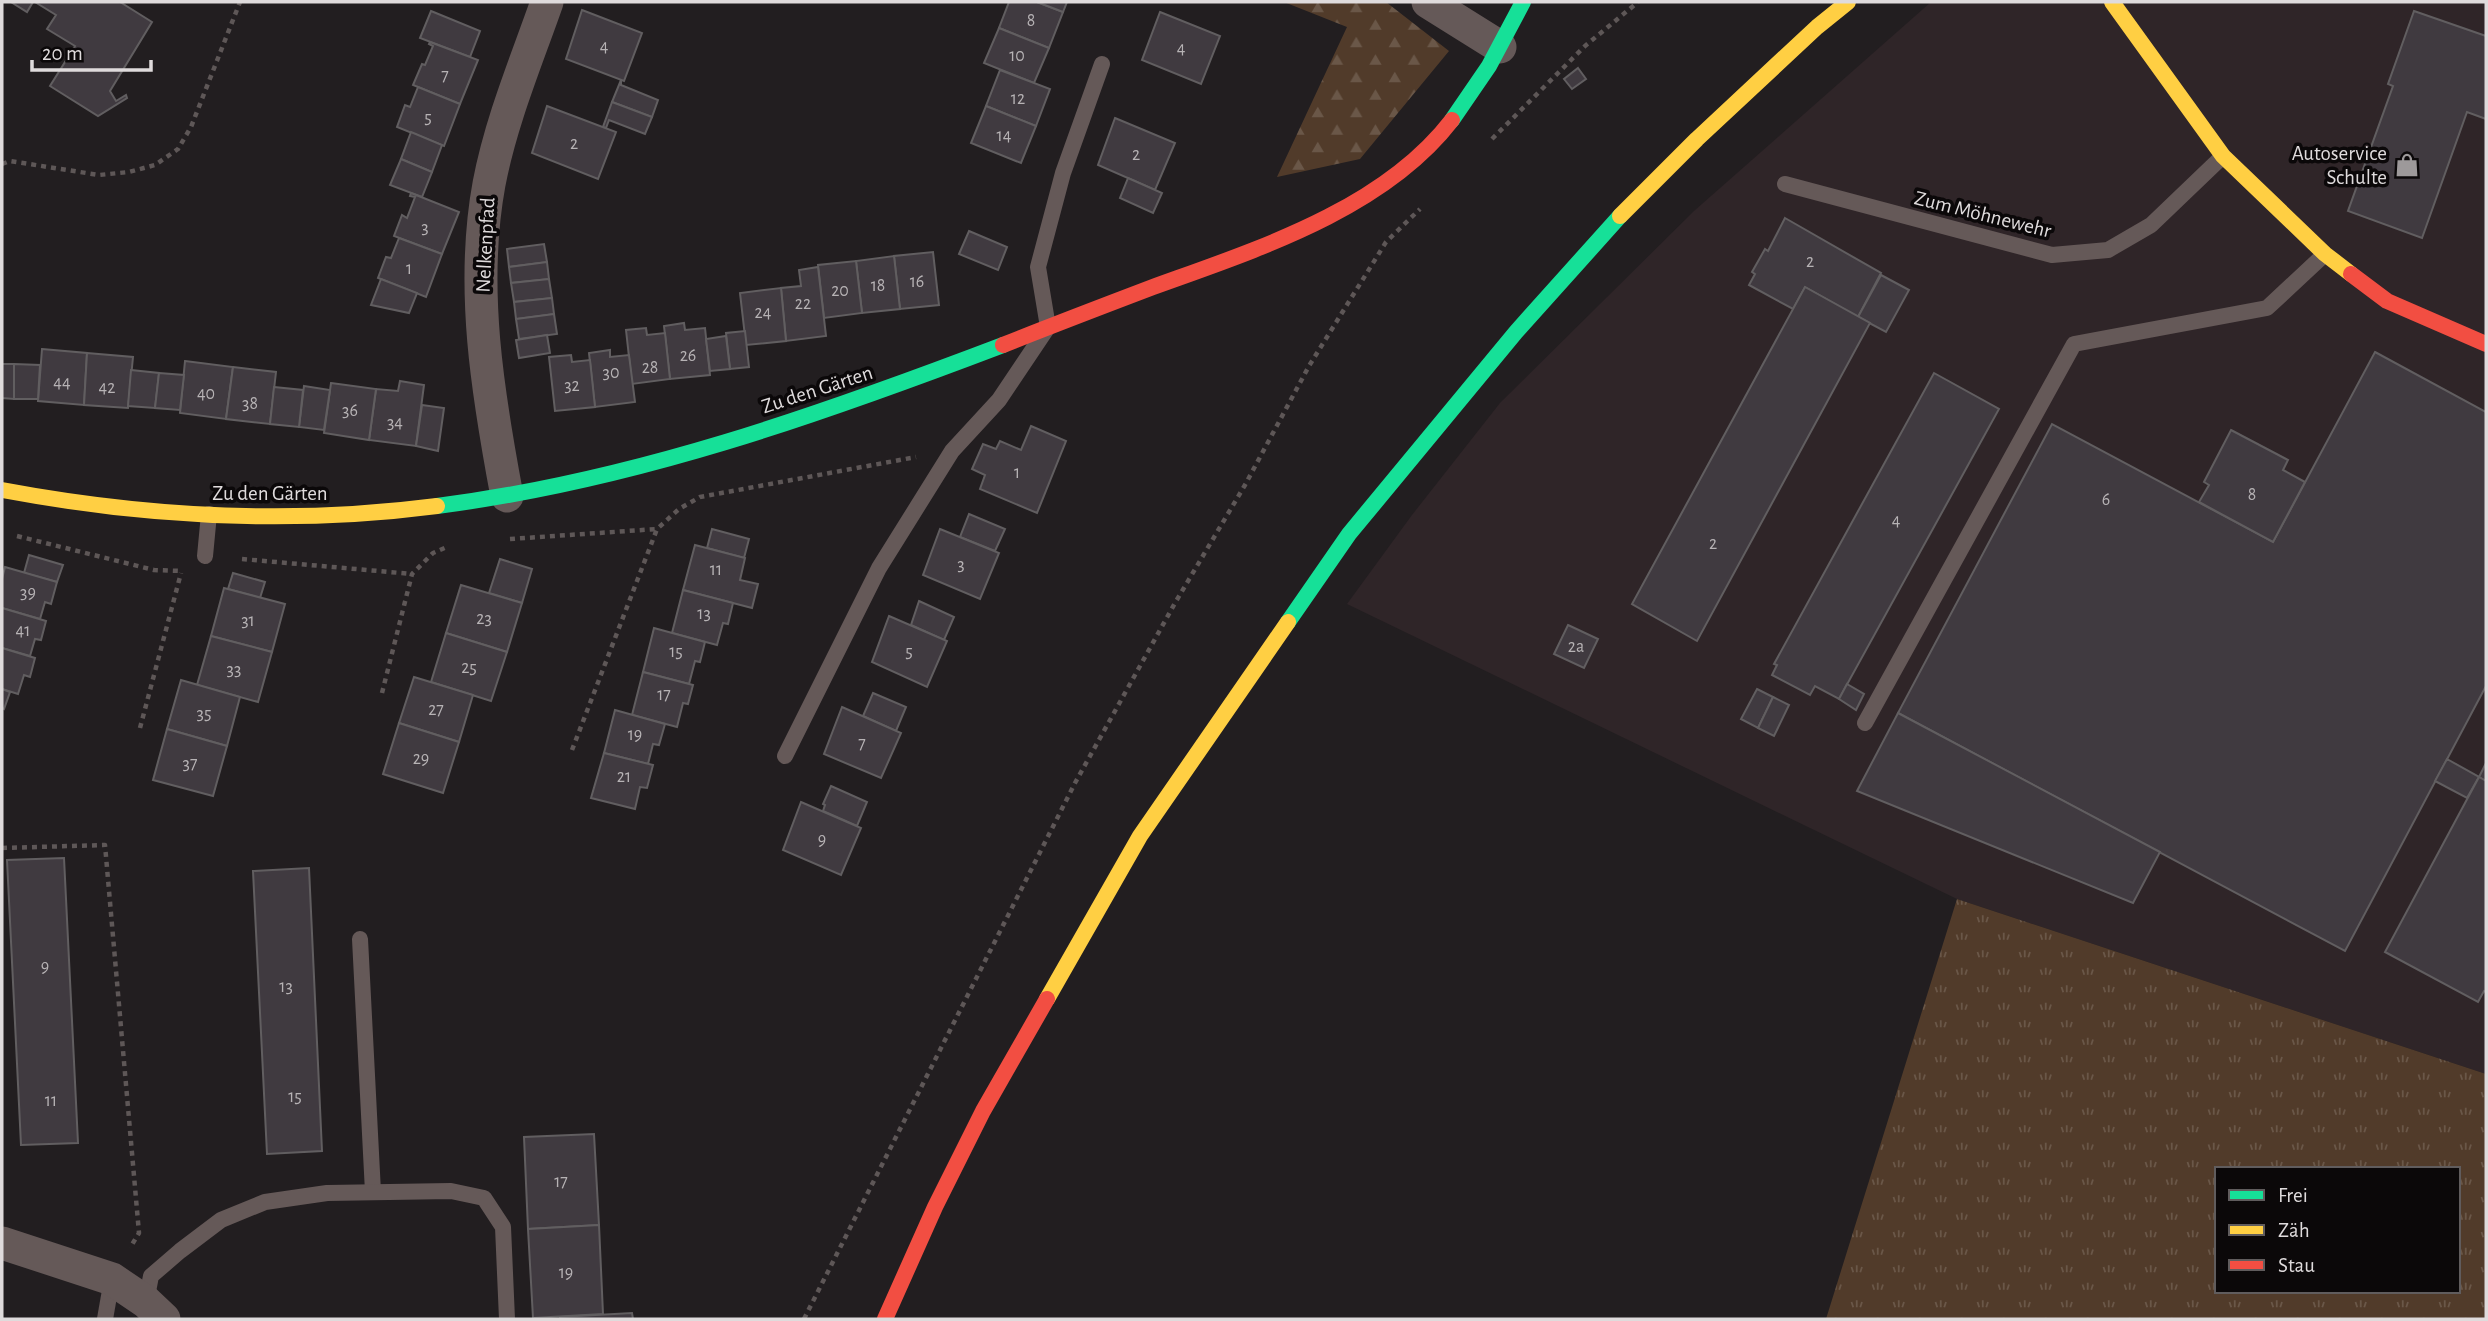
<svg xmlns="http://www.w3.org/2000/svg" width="2488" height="1321" font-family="'Alegreya Sans',sans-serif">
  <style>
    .built { fill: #2f2528 }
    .grass { fill: url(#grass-tufts); fill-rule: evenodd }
    .forest { fill: url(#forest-firs) }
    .building { fill: #403a40; stroke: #615e60; stroke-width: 2 }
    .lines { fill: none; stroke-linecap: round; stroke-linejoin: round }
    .path { stroke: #5e5757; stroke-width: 4.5; stroke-dasharray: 5 5; stroke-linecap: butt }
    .lane { stroke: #655958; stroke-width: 16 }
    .street { stroke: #655958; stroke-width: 33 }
    .fast { stroke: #16e098; stroke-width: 16 }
    .slow { stroke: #ffcf43; stroke-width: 16 }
    .jam { stroke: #f24e42; stroke-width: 16 }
    .labels { text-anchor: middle; stroke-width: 7; stroke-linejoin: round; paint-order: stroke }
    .number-label { font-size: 18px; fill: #b7b3b5 }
    .poi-label { font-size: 21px; fill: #dfdbdc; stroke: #0b0809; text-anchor: end }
    .street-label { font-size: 21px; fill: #dfdbdc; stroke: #0b0809 }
  </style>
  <defs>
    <pattern id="grass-tufts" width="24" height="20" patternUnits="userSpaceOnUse" patternTransform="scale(1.75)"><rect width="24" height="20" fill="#513b2a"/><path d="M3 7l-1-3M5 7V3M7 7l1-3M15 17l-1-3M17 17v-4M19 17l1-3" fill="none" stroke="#6a5748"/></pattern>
    <pattern id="forest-firs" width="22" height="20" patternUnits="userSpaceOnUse" patternTransform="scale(1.75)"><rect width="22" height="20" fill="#513b2a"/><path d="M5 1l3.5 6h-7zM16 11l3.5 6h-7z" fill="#6a5748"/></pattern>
  </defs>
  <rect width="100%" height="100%" fill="#221e20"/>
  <polygon class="built" points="1931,2 2486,2 2486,1074 1957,899 1347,604 1412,515 1500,403 1694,211"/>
  <path class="grass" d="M1957,899L2486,1074V1319H1826ZM2217,1169H2458V1291H2217Z"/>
  <polygon class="forest" points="1284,2 1386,2 1449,51 1360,159 1277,177 1347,27"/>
  <g class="building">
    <polygon points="11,2 33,2 27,12"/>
    <polygon points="35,2 120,2 152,22 110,91 116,101 126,95 127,98 98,116 50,86 75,46 47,29 56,15"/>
    <polygon points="1009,2 1037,2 1063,12 1049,48 999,28"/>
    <polygon points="1037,2 1067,2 1063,12"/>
    <polygon points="582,10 642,33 624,81 566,59"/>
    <polygon points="431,11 480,31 470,57 420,38"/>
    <polygon points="2414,11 2486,36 2486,119 2467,112 2422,238 2348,211 2393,86 2388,84"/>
    <polygon points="1160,12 1220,36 1201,84 1142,60"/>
    <polygon points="999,28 1049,48 1034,83 984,63"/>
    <polygon points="430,42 478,60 460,104 413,85 422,64 425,65 433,46 429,44"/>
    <polygon points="1578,68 1586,79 1572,89 1564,79"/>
    <polygon points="1000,70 1050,89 1036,126 986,106"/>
    <polygon points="621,80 621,85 658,100 652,117 612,102"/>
    <polygon points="418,87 460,104 444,146 397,127 405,105 410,107"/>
    <polygon points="612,102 652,117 645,134 609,120 606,128 603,127"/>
    <polygon points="547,106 616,132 598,179 532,153"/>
    <polygon points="986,106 1036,126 1021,163 971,143"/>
    <polygon points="1115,118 1175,143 1155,190 1098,165"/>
    <polygon points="411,132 442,145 432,172 401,159"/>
    <polygon points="401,159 432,172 422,197 390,185"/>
    <polygon points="1128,178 1162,193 1153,213 1120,198"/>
    <polygon points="411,193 459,212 442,254 394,236 402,215 407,218 415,197 410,196"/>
    <polygon points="1785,218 1881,273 1858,317 1805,287 1793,309 1749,285 1755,274 1752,272 1765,249 1768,251"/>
    <polygon points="969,231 1007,247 998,270 959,254"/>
    <polygon points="399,238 442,254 426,297 378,278 386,257 391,258"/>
    <polygon points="544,244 547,262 509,267 507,249"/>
    <polygon points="933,252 939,305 900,309 894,256"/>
    <polygon points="894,256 900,309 862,313 856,261"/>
    <polygon points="856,261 862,313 824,318 818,265"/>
    <polygon points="547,262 549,279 511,283 509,267"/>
    <polygon points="818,267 826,336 786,341 781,288 801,286 799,270"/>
    <polygon points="1881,275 1909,290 1886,332 1858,317"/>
    <polygon points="381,279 417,293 409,313 371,305"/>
    <polygon points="549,279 552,298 514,302 511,283"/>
    <polygon points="1805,287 1870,323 1697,641 1632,604"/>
    <polygon points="781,288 786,341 746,345 740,293"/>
    <polygon points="552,298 554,314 516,319 514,302"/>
    <polygon points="554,314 557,334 519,339 516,319"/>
    <polygon points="684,323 685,330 705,328 710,375 670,379 664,326"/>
    <polygon points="646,328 647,335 665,333 670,379 632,384 626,330"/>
    <polygon points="745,331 749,367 730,369 726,333"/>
    <polygon points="547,335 550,353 519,358 516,340"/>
    <polygon points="726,336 730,369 710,371 706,339"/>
    <polygon points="42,349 87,353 84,405 38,401"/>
    <polygon points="610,350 610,357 629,355 635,402 595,407 589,353"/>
    <polygon points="2375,352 2486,412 2486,686 2345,951 1898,713 2052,424 2273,542"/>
    <polygon points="87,353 133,357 128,408 84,405"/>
    <polygon points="571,355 572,362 590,360 595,407 555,411 549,357"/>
    <polygon points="185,361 233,367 226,419 180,413"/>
    <polygon points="2,364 14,364 14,399 2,398"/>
    <polygon points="14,364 40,365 38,399 14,399"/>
    <polygon points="233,367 276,372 270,424 226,419"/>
    <polygon points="131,370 159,373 155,408 128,406"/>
    <polygon points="159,373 184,375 180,410 155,408"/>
    <polygon points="1934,373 1999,409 1839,699 1815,686 1810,695 1772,675 1777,665 1774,664"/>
    <polygon points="400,381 424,385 416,446 369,440 376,389 398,391"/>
    <polygon points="331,383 376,389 369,440 324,433"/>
    <polygon points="304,386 330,390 324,430 299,427"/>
    <polygon points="274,387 303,390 299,427 270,424"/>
    <polygon points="422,405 444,408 438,451 416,446"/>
    <polygon points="1031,426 1066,441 1037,513 980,489 985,475 972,469 983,444 996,449 1000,441 1021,450"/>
    <polygon points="2231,430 2288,460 2283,470 2305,482 2273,542 2199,502 2209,485 2204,482"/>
    <polygon points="969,514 1005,529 995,551 960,537"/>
    <polygon points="712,529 749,539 744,558 707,548"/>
    <polygon points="940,529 999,553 980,599 923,575"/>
    <polygon points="695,545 745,558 740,580 758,584 752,608 683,590"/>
    <polygon points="29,555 63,565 57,582 24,573"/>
    <polygon points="500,559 532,569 522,603 489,593"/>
    <polygon points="5,567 57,582 51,604 45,602 40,619 2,608 2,579"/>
    <polygon points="233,573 265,582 260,598 228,589"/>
    <polygon points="461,585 522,603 507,652 446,633"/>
    <polygon points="224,588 285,604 272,652 211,636"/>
    <polygon points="683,590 733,603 728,624 723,623 717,645 672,633"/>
    <polygon points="919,601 954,617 944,640 911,625"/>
    <polygon points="2,608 46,621 41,640 35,639 30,656 2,648"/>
    <polygon points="889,616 947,641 927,687 872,662"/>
    <polygon points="1568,625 1598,639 1584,668 1554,654"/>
    <polygon points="654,628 705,642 700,662 695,661 689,684 643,672"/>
    <polygon points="446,633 507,652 491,701 431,682"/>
    <polygon points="211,636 272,652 258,702 197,685"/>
    <polygon points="2,648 35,658 30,677 24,675 18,694 2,689"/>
    <polygon points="643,672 693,685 688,704 683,703 677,727 632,715"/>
    <polygon points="414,677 473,695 459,742 399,723"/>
    <polygon points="181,680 240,697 227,746 167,729"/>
    <polygon points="1847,684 1864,694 1856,710 1839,699"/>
    <polygon points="2,689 10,692 4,709 2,708"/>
    <polygon points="1757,689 1773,697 1758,728 1741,719"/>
    <polygon points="873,693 906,707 896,731 863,716"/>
    <polygon points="1773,697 1789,705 1774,736 1758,728"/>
    <polygon points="842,707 901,733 881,778 824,754"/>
    <polygon points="615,710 665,724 659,745 653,744 648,764 604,753"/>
    <polygon points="1898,713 2160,852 2133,903 1857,791"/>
    <polygon points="399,723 459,742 443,793 383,774"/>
    <polygon points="167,729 227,746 213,796 153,780"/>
    <polygon points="604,753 653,765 647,788 640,787 635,809 591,798"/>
    <polygon points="2447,759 2479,777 2467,798 2435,781"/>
    <polygon points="2486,763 2486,781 2479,777"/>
    <polygon points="2479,777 2486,781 2486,992 2484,991 2478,1002 2385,952"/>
    <polygon points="831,786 867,802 857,826 823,811 825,805 823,804"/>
    <polygon points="801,802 861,828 841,875 783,850"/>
    <polygon points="64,858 78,1143 21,1145 7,860"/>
    <polygon points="309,868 322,1151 267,1154 253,871"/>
    <polygon points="594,1134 599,1225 528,1229 524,1137"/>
    <polygon points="599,1225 603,1314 533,1318 528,1229"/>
    <polygon points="632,1313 633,1319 560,1319 560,1317"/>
  </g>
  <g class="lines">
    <g class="path">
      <polyline points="1492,139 1585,46 1638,2"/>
      <polyline points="2,164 10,161 99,175 129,172 155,165 178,149 191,127 240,2"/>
      <polyline points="17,536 154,570 182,571"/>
      <polyline points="510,539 657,529"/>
      <polyline points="242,559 412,574"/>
      <polyline points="382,693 412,574 433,553 447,547"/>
      <polyline points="140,728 181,573"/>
      <polyline points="572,750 657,529 679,509 700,497 916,457"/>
      <polyline points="2,848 105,845 139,1233 130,1248"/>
      <polyline points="804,1319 1075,783 1175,603 1245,485 1309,366 1386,242 1420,209"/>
    </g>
    <g class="lane">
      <polyline points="1785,184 2052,255 2108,250 2151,225 2223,156"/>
      <polyline points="205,556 209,514"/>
      <polyline points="1865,723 2074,344 2267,308 2325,254"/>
      <polyline points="785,756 879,568 952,451 999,400 1048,327 1038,267 1063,173 1102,64"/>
      <polyline points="360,939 373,1192"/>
      <polyline points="146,1302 151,1276 180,1251 221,1220 265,1202 327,1193 451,1191 484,1198 503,1227 507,1319"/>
      <polyline points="105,1319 112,1279"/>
    </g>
    <g class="street">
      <polyline points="1428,2 1500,47"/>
      <path d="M507,496C488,395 470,287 489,184C501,121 526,62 547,2"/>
      <polyline points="2,1243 112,1279 146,1302 164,1319"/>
    </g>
    <g class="fast">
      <polyline points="1452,120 1489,66 1523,2"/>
      <path d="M437,506C633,481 819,415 1003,345"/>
      <polyline points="1288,622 1349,534 1516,332 1620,216"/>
    </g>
    <g class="slow">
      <polyline points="2112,2 2223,156 2325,254 2351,274"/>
      <polyline points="1620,216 1697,139 1817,27 1848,2"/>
      <path d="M2,490C146,517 291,525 437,506"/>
      <polyline points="1047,999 1140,836 1288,622"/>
    </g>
    <g class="jam">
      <polyline points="2351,274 2387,301 2486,344"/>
      <path d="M1003,345C1053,325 1103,306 1153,287C1255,250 1383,210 1452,120"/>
      <polyline points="885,1319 935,1207 983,1111 1047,999"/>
    </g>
  </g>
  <defs>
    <g id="shop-bare" transform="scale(1.89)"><path d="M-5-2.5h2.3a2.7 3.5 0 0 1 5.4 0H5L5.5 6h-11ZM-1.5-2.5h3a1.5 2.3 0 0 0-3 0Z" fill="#9d999a" stroke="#0b0809" stroke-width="2.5" paint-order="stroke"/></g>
  </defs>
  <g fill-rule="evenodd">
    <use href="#shop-bare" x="2407" y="165"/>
  </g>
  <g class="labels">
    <g class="number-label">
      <text x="1031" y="26">8</text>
      <text x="604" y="52">4</text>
      <text x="1181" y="54">4</text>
      <text x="1017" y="61">10</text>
      <text x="445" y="81">7</text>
      <text x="1018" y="104">12</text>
      <text x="428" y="123">5</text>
      <text x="1004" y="141">14</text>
      <text x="574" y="149">2</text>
      <text x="1136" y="160">2</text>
      <text x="425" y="233">3</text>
      <text x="1810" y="267">2</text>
      <text x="409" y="274">1</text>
      <text x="917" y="287">16</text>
      <text x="878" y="291">18</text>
      <text x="840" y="296">20</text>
      <text x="803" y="309">22</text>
      <text x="763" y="318">24</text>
      <text x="688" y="361">26</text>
      <text x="650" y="373">28</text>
      <text x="611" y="378">30</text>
      <text x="62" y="388">44</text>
      <text x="572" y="391">32</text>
      <text x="107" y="393">42</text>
      <text x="206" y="399">40</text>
      <text x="250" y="409">38</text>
      <text x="350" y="416">36</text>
      <text x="395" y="428">34</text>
      <text x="1017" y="478">1</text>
      <text x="2252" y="500">8</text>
      <text x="2106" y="505">6</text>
      <text x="1896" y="526">4</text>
      <text x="1713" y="549">2</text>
      <text x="961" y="570">3</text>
      <text x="716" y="575">11</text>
      <text x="28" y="598">39</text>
      <text x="704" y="619">13</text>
      <text x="484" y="624">23</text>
      <text x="248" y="626">31</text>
      <text x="23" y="636">41</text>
      <text x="1576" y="652">2a</text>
      <text x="676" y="657">15</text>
      <text x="909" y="657">5</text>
      <text x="469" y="673">25</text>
      <text x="234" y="675">33</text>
      <text x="664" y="700">17</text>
      <text x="436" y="715">27</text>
      <text x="204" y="719">35</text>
      <text x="635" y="740">19</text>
      <text x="862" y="749">7</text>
      <text x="421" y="764">29</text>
      <text x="190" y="769">37</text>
      <text x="624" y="782">21</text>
      <text x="822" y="845">9</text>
      <text x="45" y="972">9</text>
      <text x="286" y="992">13</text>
      <text x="295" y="1102">15</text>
      <text x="51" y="1106">11</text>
      <text x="561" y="1187">17</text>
      <text x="566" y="1278">19</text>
    </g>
    <g class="poi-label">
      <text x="2387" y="160">Autoservice<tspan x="2387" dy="24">Schulte</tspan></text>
    </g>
    <g class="street-label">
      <text transform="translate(1983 214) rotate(14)" y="7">Zum Möhnewehr</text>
      <text transform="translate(485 245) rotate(-87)" y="7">Nelkenpfad</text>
      <text transform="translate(817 389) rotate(-18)" y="7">Zu den Gärten</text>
      <text x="270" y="500">Zu den Gärten</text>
    </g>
  </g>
  <rect width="2488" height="1321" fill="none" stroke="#dfdbdc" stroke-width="7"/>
  <rect x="2215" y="1167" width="245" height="126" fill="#0b0809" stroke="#605c5d" stroke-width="2"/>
  <rect x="2229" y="1190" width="35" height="10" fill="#16e098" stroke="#605c5d" stroke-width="2"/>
  <text x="2278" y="1202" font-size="21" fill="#dfdbdc">Frei</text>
  <rect x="2229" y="1225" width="35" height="10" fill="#ffcf43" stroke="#605c5d" stroke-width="2"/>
  <text x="2278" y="1237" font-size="21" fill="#dfdbdc">Zäh</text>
  <rect x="2229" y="1260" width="35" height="10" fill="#f24e42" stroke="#605c5d" stroke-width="2"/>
  <text x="2278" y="1272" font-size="21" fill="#dfdbdc">Stau</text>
  <path d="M32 60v10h119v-10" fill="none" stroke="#dfdbdc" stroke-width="3.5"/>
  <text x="42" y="60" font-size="21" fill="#dfdbdc" stroke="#0b0809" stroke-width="5" paint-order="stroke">20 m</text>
</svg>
